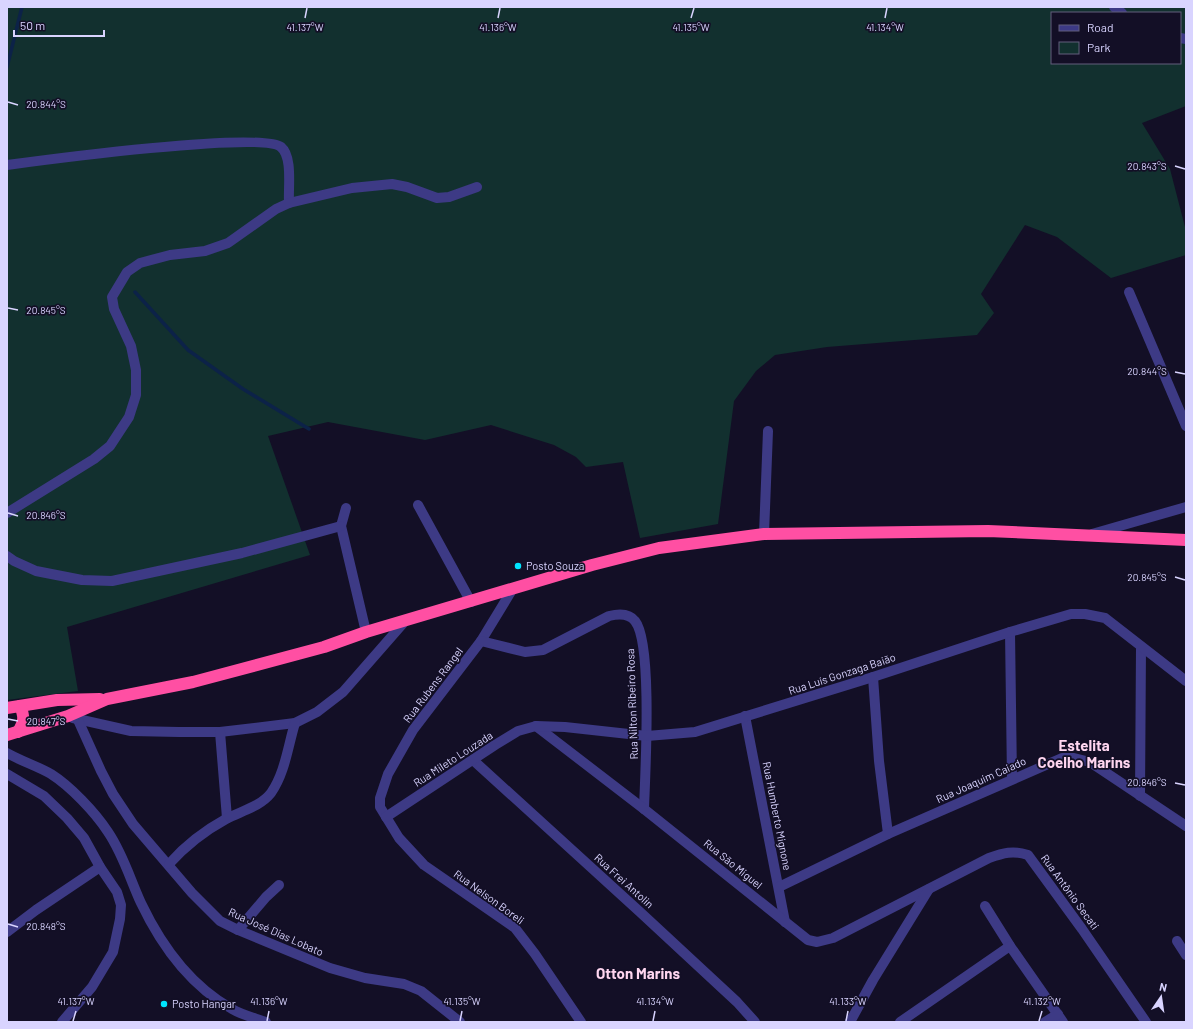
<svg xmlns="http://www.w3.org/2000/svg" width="1193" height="1029" font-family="Barlow,sans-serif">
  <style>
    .green { fill: #12302f; fill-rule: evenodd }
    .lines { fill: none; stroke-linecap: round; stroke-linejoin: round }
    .stream { stroke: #0c2248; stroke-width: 3.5 }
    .minor { stroke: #3d3a85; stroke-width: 10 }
    .highway { stroke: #ff4fa3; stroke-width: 12 }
    .ticks { fill: none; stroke: #d9d4ff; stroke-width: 1.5 }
    .poi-dot { fill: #00e5ff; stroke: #130f26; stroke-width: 1.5 }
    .labels { text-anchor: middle; stroke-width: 3.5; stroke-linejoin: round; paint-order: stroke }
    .poi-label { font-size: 11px; fill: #d9d4ff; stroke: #130f26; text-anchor: start }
    .street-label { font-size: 11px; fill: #d9d4ff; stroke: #130f26 }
    .district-label { font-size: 15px; font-weight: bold; fill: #ffd6f0; stroke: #130f26 }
    .ticks-label { font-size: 10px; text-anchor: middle; fill: #d9d4ff; stroke: #130f26; stroke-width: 3.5; stroke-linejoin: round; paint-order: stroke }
  </style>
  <rect width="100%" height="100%" fill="#130f26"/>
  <path class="green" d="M7,7H1186V106L1142,123L1170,169L1186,231V255L1111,278L1057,237L1025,225L981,294L994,313L977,335L827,347L775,355L756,371L734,401L718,524L640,538L623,462L586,467L576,457L554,445L491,425L425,440L328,422L268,436L310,555L67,627L78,691L7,700ZM1052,13H1180V63H1052Z"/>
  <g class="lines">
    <g class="stream">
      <polyline points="7,67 22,7"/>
      <polyline points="135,292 188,350 243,389 309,429"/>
    </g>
    <g class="minor">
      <polyline points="1114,7 1122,13"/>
      <polyline points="1180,38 1186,39"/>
      <path d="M7,165C44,160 261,131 281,147C293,157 288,188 289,203"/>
      <polyline points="1129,292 1186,426"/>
      <polyline points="418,505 471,602"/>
      <polyline points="346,508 341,526 366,632"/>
      <polyline points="7,513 94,459 110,446 129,417 136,395 136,370 131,346 114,309 112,297 127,272 140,263 170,255 205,251 228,243 276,209 289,203 352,188 392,184 407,187 437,198 449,197 477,187"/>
      <polyline points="764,534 768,431"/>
      <polyline points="1092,534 1186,507"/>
      <polyline points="7,556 14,561 36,571 82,580 112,581 242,553 341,526"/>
      <polyline points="512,590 481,641 413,730 388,774 380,798 380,807 399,838 424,865 515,928 535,954 581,1022"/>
      <polyline points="1010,632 1012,779"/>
      <path d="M481,641L525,652L543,650L609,616C617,614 629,613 635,621C653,643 645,776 644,809"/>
      <polyline points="873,677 879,761 888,834"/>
      <polyline points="745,716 785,922"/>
      <polyline points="73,718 131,731 179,732 220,732 295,723 317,712 343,692 406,620"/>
      <polyline points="78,720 101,771 113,794 133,824 192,893 220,921 238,930 330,968 365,978 404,984 421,991 460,1022"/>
      <path d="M536,726L644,809L808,940L817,942L833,938L989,858C1003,853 1013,850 1028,855L1082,929L1146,1022"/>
      <polyline points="220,732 227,818"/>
      <path d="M7,753C21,761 37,766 51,774C70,786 95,812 108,832C123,854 130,879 141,903C161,945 191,986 232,1009C242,1015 255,1018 266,1022"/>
      <polyline points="473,760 640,912 737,1002 755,1022"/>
      <polyline points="7,774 44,796 67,818 84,838 100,867 117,892 121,905 120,919 113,952 92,987 62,1022"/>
      <polyline points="1140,796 1141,647"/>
      <polyline points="386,817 495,745 518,731 536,726 565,727 647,736 695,732 873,677 1010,632 1071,614 1085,614 1105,618 1186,681"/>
      <path d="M169,864C185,846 204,831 226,819C241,811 260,807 271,793C285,773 288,746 295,723"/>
      <polyline points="779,887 888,834 1062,758 1074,758 1090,762 1186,826"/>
      <polyline points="985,906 1010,946 1063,1022"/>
      <polyline points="238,930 266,897 279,885"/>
      <polyline points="7,932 36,910 100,867"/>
      <polyline points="1177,941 1186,955"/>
      <polyline points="850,1022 873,980 929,889"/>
      <polyline points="900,1022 1010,946"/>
      <polyline points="1045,1022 1058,1014"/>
    </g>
    <g class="highway">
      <polyline points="7,708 57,700 100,699"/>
      <path d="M18,732C24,722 25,717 20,706"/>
      <polyline points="7,735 68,716 107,699 193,682 324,647 366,632 592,565 659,548 764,534 988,531 1186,540"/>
    </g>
  </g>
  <path class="ticks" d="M305,18L307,8M498,18L500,8M691,18L694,8M885,18L887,8M8,102L18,105M1175,166L1185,169M8,308L18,310M1175,372L1185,374M8,513L18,516M1175,577L1185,580M8,719L18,721M1175,783L1185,785M8,924L18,927M73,1021L76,1011M267,1021L269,1011M460,1021L462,1011M653,1021L655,1011M846,1021L848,1011M1039,1021L1042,1011"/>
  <g class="poi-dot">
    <circle cx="518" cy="566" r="4"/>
    <circle cx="164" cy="1004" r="4"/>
  </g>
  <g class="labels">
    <g class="poi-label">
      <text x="526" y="570">Posto Souza</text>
      <text x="172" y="1008">Posto Hangar</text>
    </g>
    <g class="street-label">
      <text transform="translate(842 674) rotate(-18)" y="4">Rua Luís Gonzaga Baião</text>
      <text transform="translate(433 685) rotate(-53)" y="4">Rua Rubens Rangel</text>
      <text transform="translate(632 704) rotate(-92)" y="4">Rua Nilton Ribeiro Rosa</text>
      <text transform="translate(453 759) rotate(-33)" y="4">Rua Mileto Louzada</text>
      <text transform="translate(981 780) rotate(-24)" y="4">Rua Joaquim Caiado</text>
      <text transform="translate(777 816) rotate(79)" y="4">Rua Humberto Mignone</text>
      <text transform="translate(733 864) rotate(39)" y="4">Rua São Miguel</text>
      <text transform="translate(624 881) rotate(42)" y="4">Rua Frei Antolin</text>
      <text transform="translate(1070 892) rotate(54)" y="4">Rua Antônio Secati</text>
      <text transform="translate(489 897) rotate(36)" y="4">Rua Nelson Boreli</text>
      <text transform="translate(276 932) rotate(24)" y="4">Rua José Dias Lobato</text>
    </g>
    <g class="district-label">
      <text x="1084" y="751">Estelita<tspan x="1084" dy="17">Coelho Marins</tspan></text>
      <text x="638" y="979">Otton Marins</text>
    </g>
  </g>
  <g class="ticks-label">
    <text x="305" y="31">41.137°W</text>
    <text x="498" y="31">41.136°W</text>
    <text x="691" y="31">41.135°W</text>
    <text x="885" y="31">41.134°W</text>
    <text x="46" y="108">20.844°S</text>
    <text x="1147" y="170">20.843°S</text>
    <text x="46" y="314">20.845°S</text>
    <text x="1147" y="375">20.844°S</text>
    <text x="46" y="519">20.846°S</text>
    <text x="1147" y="581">20.845°S</text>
    <text x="46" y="725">20.847°S</text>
    <text x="1147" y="786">20.846°S</text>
    <text x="46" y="930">20.848°S</text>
    <text x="76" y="1005">41.137°W</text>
    <text x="269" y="1005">41.136°W</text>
    <text x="462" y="1005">41.135°W</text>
    <text x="655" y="1005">41.134°W</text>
    <text x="848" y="1005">41.133°W</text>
    <text x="1042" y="1005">41.132°W</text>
  </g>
  <rect width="1193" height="1029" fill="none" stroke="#d9d4ff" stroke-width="16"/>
  <rect x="1051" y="12" width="130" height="52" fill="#130f26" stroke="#625e7d"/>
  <rect x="1059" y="25" width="20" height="6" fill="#3d3a85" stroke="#625e7d"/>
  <text x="1087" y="32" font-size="12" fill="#d9d4ff">Road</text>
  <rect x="1059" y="42" width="20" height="12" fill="#12302f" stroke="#625e7d"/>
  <text x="1087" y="52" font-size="12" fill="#d9d4ff">Park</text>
  <g transform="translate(1161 997) rotate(13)" stroke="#130f26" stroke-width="3" paint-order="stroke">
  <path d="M0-3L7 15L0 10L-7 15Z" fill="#d9d4ff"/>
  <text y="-6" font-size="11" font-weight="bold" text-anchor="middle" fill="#d9d4ff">N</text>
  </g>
  <path d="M14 30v6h90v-6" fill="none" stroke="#d9d4ff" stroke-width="2"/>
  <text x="20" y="30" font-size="12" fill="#d9d4ff" stroke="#130f26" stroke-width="3" paint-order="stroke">50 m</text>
</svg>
